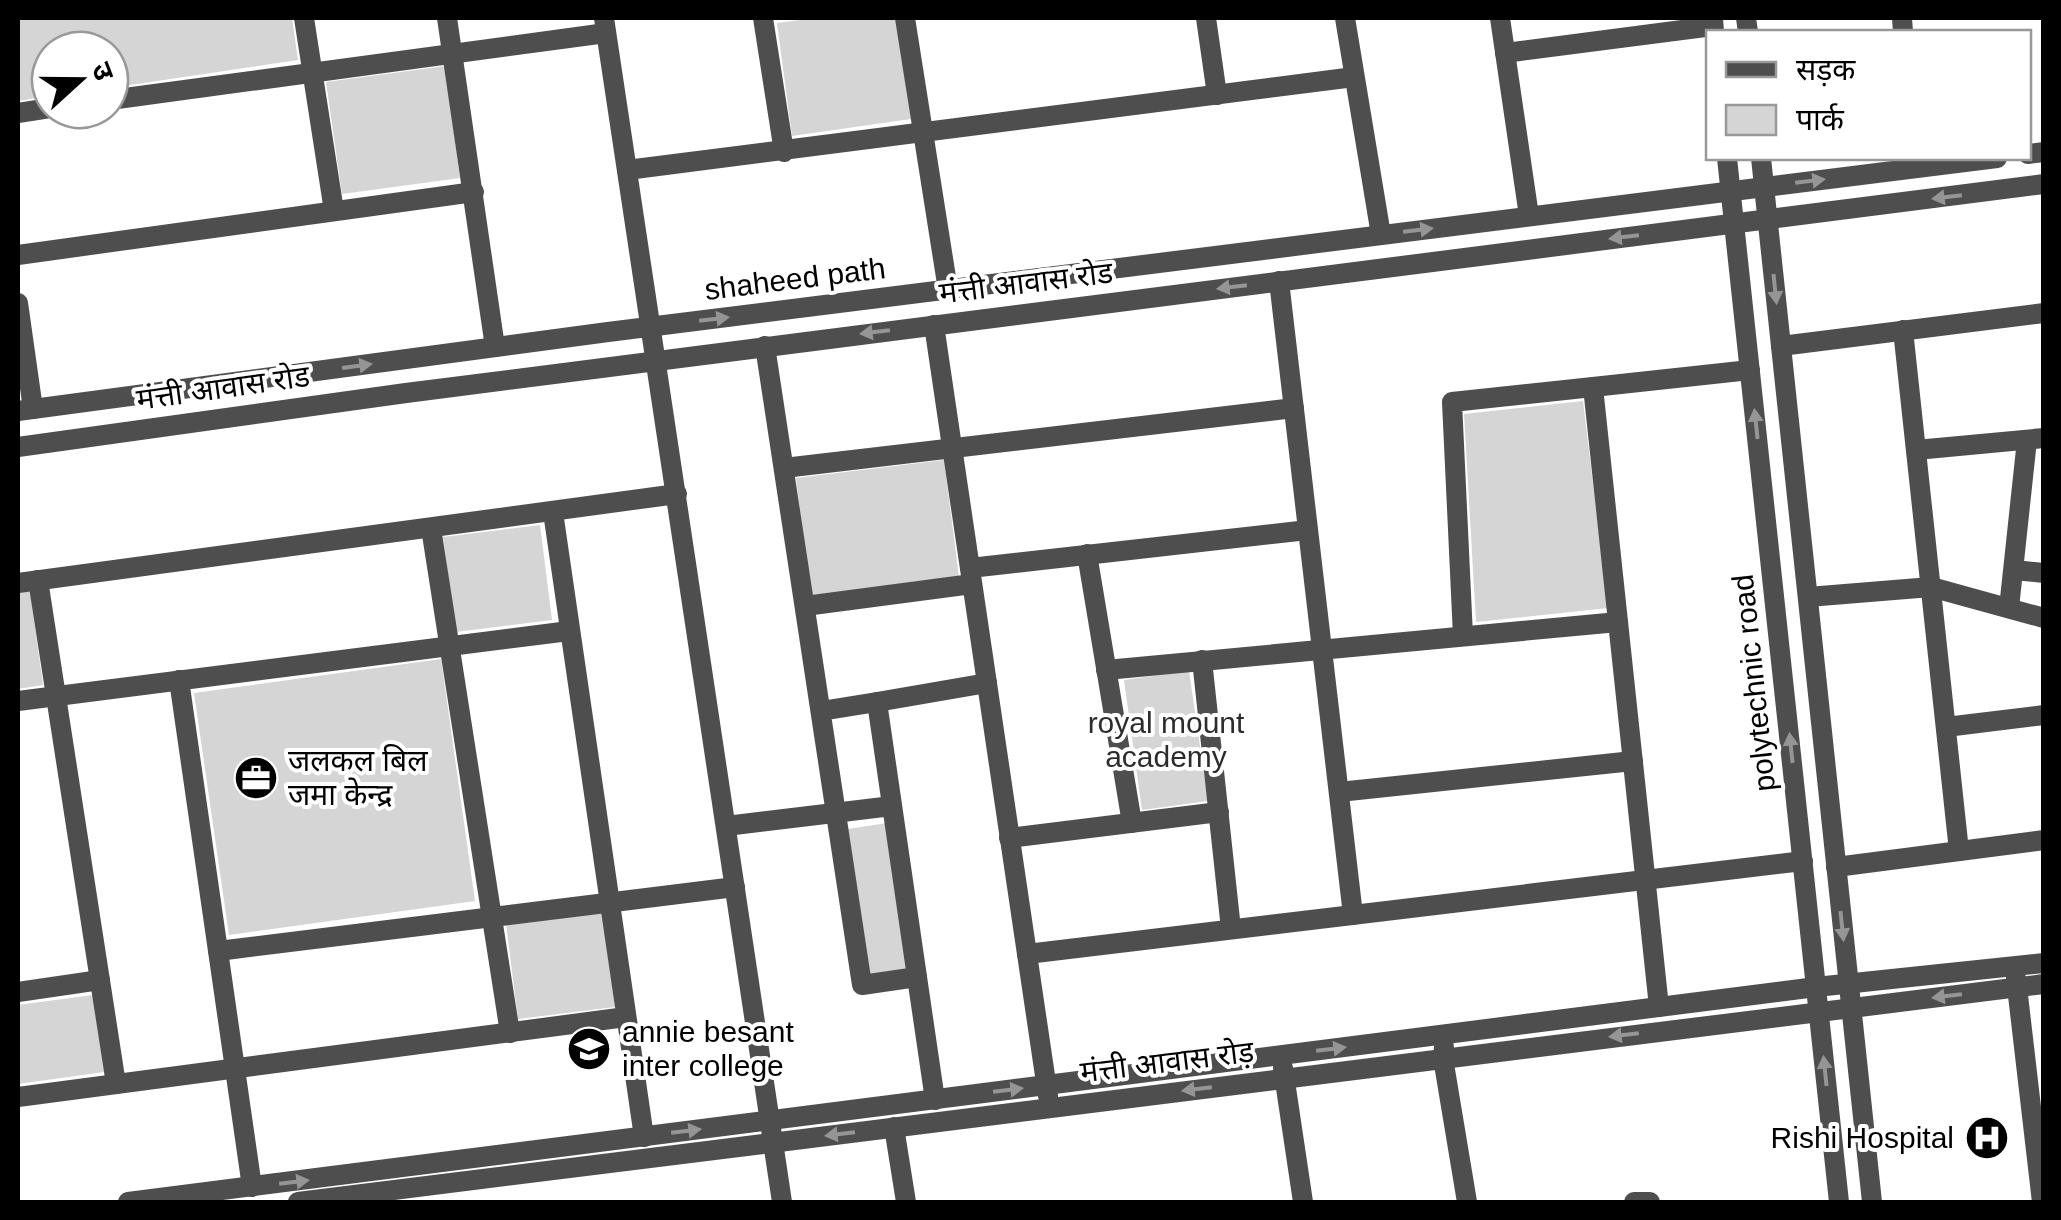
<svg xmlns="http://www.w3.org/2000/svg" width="2061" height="1220" font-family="Arial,'Noto Sans Devanagari',sans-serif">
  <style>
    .green { fill: #d5d5d5 }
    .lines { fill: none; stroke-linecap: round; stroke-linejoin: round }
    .minor { stroke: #4e4e4e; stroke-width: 20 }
    .tertiary { stroke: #4e4e4e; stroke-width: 20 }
    .oneway { fill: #959595 }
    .labels { text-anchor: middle; stroke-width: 8; stroke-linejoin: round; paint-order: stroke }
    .street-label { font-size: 30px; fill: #000; stroke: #fff }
    .park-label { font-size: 30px; fill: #2c2c2c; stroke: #fff }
    .poi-label { font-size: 30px; fill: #000; stroke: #fff; text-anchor: start }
  </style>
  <rect width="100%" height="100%" fill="#fff"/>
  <g class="green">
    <polygon points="18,18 292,18 298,60 110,88 110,50 50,50 50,96 18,101"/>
    <polygon points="815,18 897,18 911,119 792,136 777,23"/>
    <polygon points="445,66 460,178 342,194 326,82"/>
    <polygon points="1583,401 1608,608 1476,622 1464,414"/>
    <polygon points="944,460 959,577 811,596 796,478"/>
    <polygon points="540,525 552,620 456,632 443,537"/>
    <polygon points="30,591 43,685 18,689 18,592"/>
    <polygon points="441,659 475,901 229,935 194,693"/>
    <polygon points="1189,671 1208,801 1142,810 1124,680"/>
    <polygon points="887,823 907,970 867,975 848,829"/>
    <polygon points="602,912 615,1007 518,1019 506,924"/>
    <polygon points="93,995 104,1072 18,1084 18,1005"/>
  </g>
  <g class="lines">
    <g class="minor">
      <polyline points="304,18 334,211"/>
      <polyline points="447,18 495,347"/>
      <polyline points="604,18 782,1202"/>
      <polyline points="763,18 784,152"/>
      <polyline points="905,18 948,290"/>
      <polyline points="1206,18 1217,95"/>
      <polyline points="1345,18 1381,235"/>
      <polyline points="1500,18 1529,216"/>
      <polyline points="1902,18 1903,32"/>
      <polyline points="1505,53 1713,26"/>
      <polyline points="110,100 606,33"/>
      <polyline points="18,113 50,108"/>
      <polyline points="627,170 1354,77"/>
      <polyline points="18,255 474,192"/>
      <polyline points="1279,281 1353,915"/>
      <polyline points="18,303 33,409"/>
      <polyline points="934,325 1048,1096"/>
      <polyline points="1903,330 1959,851"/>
      <polyline points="765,346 862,985 917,977 877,702 821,711"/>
      <polyline points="1781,346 2044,313"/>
      <polyline points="1916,450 2044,438"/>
      <polyline points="784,468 1294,408"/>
      <polyline points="553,512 644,1137"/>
      <polyline points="431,528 510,1033"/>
      <polyline points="1087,554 1132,823"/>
      <polyline points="970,568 1308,530"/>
      <polyline points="2014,570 2044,573"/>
      <polyline points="38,580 116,1084"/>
      <polyline points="18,583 677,494"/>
      <polyline points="1808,597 1931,587 2044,618"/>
      <polyline points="805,606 972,584"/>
      <polyline points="2009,608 2027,440"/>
      <polyline points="1463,636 1452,402 1593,387"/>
      <polyline points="1202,660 1231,929"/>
      <polyline points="1106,670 1618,622"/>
      <polyline points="179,680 252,1187"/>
      <polyline points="18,701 569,631"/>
      <polyline points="877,702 987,683"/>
      <polyline points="1946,727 2044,715"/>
      <polyline points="1339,792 1633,761"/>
      <polyline points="726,826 892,806"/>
      <polyline points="1009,838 1219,812"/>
      <polyline points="1836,867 2044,840"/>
      <polyline points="218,951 735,887"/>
      <polyline points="1027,954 1803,861"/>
      <polyline points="917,977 935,1100"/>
      <polyline points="2016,978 2042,1202"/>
      <polyline points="18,992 100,980"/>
      <polyline points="1659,1007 1593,387 1750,370"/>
      <polyline points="1444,1047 1443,1058 1467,1202"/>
      <polyline points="1283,1068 1303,1202"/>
      <polyline points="18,1097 626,1017"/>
      <polyline points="894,1127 906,1202"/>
      <polyline points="128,1202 1816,987 2044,963"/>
      <polyline points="298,1202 2044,984"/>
      <polyline points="1634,1202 1650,1202"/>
    </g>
    <g class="tertiary">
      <polyline points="1713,18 1714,32"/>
      <polyline points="1746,18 1748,32"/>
      <polyline points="2028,154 2044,152"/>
      <polyline points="1727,158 1839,1202"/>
      <polyline points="1761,158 1872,1202"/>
      <polyline points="18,411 608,332 1997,158"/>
      <polyline points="18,447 406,393 2044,184"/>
    </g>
  </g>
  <defs><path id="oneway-solid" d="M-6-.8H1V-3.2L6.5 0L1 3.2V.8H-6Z" transform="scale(2.5)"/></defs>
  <g class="oneway">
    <use href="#oneway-solid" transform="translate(1810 181) rotate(-7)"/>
    <use href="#oneway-solid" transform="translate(1947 197) rotate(173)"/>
    <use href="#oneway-solid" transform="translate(1418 230) rotate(-7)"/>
    <use href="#oneway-solid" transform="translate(1624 237) rotate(173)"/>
    <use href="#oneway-solid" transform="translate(1232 287) rotate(173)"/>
    <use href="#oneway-solid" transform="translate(1775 289) rotate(84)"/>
    <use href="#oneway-solid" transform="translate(714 319) rotate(-7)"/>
    <use href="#oneway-solid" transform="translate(875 332) rotate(173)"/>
    <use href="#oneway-solid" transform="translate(357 366) rotate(-8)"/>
    <use href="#oneway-solid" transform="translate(1756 424) rotate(-96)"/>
    <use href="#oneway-solid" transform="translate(1791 748) rotate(-96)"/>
    <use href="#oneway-solid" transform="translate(1842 926) rotate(84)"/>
    <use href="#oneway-solid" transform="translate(1947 996) rotate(173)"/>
    <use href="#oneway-solid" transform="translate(1624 1035) rotate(173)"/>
    <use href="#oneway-solid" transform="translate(1331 1049) rotate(-7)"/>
    <use href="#oneway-solid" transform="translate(1825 1071) rotate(-96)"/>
    <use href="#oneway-solid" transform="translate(1197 1089) rotate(173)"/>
    <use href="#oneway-solid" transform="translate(1008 1090) rotate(-7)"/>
    <use href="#oneway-solid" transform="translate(686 1131) rotate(-7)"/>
    <use href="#oneway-solid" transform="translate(840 1134) rotate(173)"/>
    <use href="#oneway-solid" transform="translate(294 1182) rotate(-7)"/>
  </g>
  <defs>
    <g id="office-disc" transform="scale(2.25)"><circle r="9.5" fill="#000" stroke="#fff"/><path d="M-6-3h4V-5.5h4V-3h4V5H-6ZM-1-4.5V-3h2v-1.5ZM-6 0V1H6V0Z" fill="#fff"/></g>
    <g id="school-disc" transform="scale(2.25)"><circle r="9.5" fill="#000" stroke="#fff"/><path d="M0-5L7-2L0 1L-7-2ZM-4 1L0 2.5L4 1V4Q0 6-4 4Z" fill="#fff"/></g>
    <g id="hospital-disc" transform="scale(2.25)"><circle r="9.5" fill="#000" stroke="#fff"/><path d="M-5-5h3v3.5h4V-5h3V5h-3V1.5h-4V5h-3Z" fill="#fff"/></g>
  </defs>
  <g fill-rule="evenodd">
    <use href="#office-disc" x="256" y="778"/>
    <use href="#school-disc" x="589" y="1049"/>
    <use href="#hospital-disc" x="1987" y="1138"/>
  </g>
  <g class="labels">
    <g class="street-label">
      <text transform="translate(795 279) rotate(-7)" y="10">shaheed path</text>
      <text transform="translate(1026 283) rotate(-7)" y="10">मंत्ती आवास रोड</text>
      <text transform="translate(223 388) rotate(-8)" y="10">मंत्ती आवास रोड</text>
      <text transform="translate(1754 683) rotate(-96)" y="10">polytechnic road</text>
      <text transform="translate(1167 1062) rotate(-7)" y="10">मंत्ती आवास रोड़</text>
    </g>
    <g class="park-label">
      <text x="1166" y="733">royal mount<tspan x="1166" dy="34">academy</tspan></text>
    </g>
    <g class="poi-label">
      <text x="288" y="771">जलकल बिल<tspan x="288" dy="34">जमा केन्द्र</tspan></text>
      <text x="622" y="1042">annie besant<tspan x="622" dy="34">inter college</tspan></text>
      <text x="1954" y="1148" text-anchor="end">Rishi Hospital</text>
    </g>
  </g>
  <rect width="2061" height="1220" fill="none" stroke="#000000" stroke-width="40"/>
  <rect x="1706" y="30" width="325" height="130" fill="#ffffff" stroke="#999999" stroke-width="2.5"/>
  <rect x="1726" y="62" width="50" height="15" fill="#4e4e4e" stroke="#999999" stroke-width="2.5"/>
  <text x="1796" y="80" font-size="30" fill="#000000">सड़क</text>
  <rect x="1726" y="105" width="50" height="30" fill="#d5d5d5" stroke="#999999" stroke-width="2.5"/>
  <text x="1796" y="130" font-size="30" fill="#000000">पार्क</text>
  <g transform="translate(80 80) rotate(69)"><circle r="48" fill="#ffffff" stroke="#999999" stroke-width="2.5"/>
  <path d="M0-8L18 38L0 25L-18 38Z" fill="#000000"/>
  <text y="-15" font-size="28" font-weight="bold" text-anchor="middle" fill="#000000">उ</text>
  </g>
</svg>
